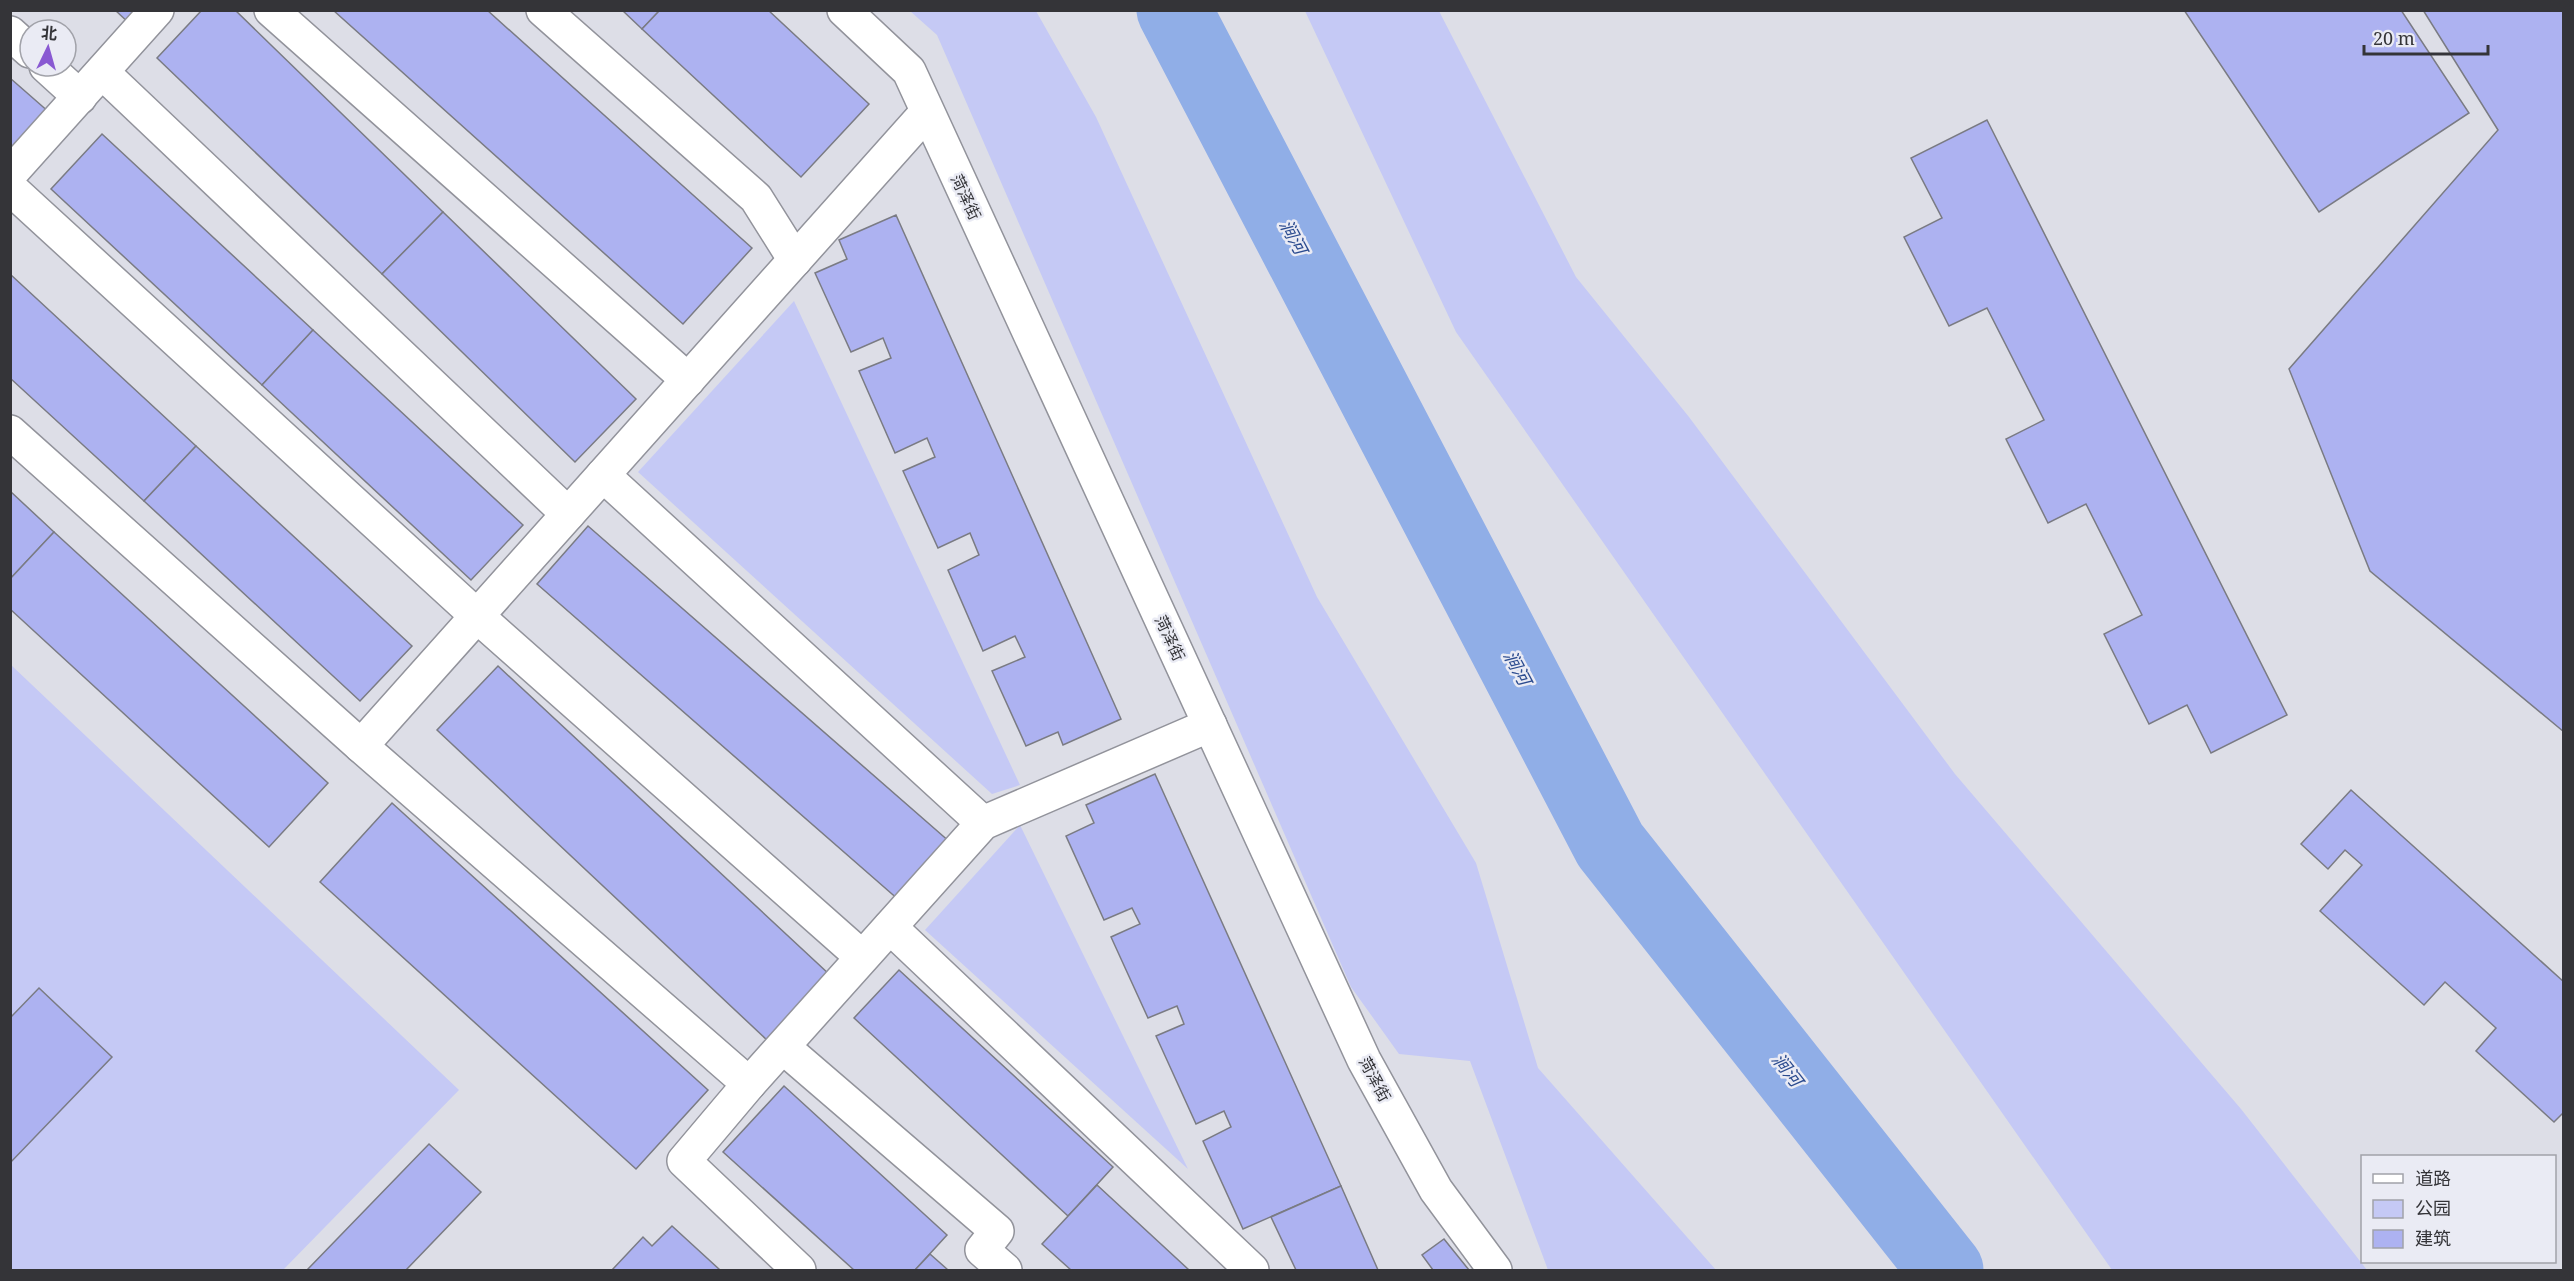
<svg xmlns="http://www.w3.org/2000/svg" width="2574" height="1281" font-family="'Noto Serif','Noto Sans SC',serif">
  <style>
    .green { fill: #c5c9f5 }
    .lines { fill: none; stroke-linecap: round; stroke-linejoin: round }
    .river { stroke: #90aee7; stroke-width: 75 }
    .building { fill: #adb2f1; stroke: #7a7b83; stroke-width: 1.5 }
    .minor-casing { stroke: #92939b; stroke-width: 36 }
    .minor { stroke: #fff; stroke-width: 33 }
    .labels { text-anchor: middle; stroke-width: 5; stroke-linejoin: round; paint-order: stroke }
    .street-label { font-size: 16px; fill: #343438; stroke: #eaebf4 }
    .water-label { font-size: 18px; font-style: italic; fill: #2b4b8f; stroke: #eaebf4 }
  </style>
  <rect width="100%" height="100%" fill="#dddee7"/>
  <g class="green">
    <polygon points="910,11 1036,11 1096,117 1317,597 1476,863 1538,1068 1716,1270 1548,1270 1470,1061 1399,1054 1351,987 937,35"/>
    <polygon points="1305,11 1439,11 1576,277 1689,417 1955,774 2241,1109 2367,1270 2112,1270 1456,332"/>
    <polygon points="794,301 1020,785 992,794 638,472"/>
    <polygon points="10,664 459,1090 283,1270 11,1270"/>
    <polygon points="1020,825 1188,1169 925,930"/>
  </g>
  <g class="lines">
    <polyline class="river" points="1174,10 1610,845 1946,1270"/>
  </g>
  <g class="building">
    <polygon points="115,10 143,10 130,24"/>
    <polygon points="202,10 235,10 443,212 382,274 157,58"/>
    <polygon points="333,10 487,10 752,248 683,324"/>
    <polygon points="622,10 660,10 642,29"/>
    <polygon points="660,10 768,10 869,104 801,177 642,29"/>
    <polygon points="2184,10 2401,10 2469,113 2319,212"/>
    <polygon points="2423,10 2564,10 2564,732 2370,571 2289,369 2498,130"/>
    <polygon points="10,78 50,113 10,157"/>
    <polygon points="1987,120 2287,715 2211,753 2187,705 2149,724 2104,634 2142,615 2086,504 2048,523 2006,439 2044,420 1987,308 1949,326 1904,237 1942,218 1911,158"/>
    <polygon points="102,134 313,330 262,385 51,189"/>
    <polygon points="443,212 636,399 575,462 382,274"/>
    <polygon points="896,215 1121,719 1063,745 1058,732 1026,746 992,671 1025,657 1015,636 983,651 948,570 979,555 970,533 938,548 903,471 935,457 927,438 895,453 859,371 891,358 883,338 851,352 815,273 847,259 839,240"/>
    <polygon points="10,274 196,446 144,501 10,378"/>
    <polygon points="313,330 523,525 471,580 262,385"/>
    <polygon points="196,446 412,646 360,701 144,501"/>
    <polygon points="10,491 54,532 10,579"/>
    <polygon points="588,526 951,843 900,901 537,584"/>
    <polygon points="54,532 328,783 269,847 10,609 10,579"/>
    <polygon points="498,666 830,975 768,1041 437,730"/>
    <polygon points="1155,774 1341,1186 1243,1229 1203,1141 1231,1127 1224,1111 1196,1124 1156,1036 1184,1024 1177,1006 1148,1018 1111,937 1140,924 1132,908 1104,920 1066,836 1094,823 1086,805"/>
    <polygon points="2351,790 2564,982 2564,1112 2554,1122 2476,1051 2496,1028 2445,982 2424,1005 2320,911 2362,865 2345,850 2328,869 2301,844"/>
    <polygon points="392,803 708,1090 636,1169 320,882"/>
    <polygon points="899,970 1113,1167 1068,1216 854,1018"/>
    <polygon points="39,988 112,1057 10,1163 10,1018"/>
    <polygon points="784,1086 947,1235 915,1270 854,1270 723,1152"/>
    <polygon points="429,1144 481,1192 406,1270 307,1270"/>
    <polygon points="1097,1185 1189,1270 1071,1270 1042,1244"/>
    <polygon points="1341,1186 1378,1270 1296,1270 1271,1217"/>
    <polygon points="672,1226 720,1270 612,1270 643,1237 652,1246"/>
    <polygon points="1444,1239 1469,1270 1433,1270 1422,1255"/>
    <polygon points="930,1254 948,1270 915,1270"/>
  </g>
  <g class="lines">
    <g class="minor-casing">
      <g id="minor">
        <polyline points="271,10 688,380"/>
        <polyline points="543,10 756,198 795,260"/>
        <polyline points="844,10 909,71 1364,1060 1436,1190 1495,1270"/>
        <polyline points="10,33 30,51"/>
        <polyline points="46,66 80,97"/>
        <polyline points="102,72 568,514"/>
        <polyline points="10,174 157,10"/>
        <polyline points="10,188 477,616 862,957"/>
        <polyline points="10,432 361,746 749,1084"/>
        <polyline points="603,475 983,823"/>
        <polyline points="361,746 927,112"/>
        <polyline points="890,927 1252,1270"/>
        <polyline points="783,1047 997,1231 982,1250 1005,1270"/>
        <polyline points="799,1270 684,1161 749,1084 983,823 1210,725"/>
      </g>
    </g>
    <use href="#minor" class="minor"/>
  </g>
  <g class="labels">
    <g class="street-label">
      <text transform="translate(966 197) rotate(65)" y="6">菏泽街</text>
      <text transform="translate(1170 638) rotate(65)" y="6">菏泽街</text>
      <text transform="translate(1375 1079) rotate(62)" y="6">菏泽街</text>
    </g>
    <g class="water-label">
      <text transform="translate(1293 237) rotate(62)" y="6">涧河</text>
      <text transform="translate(1517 668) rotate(62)" y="6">涧河</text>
      <text transform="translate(1787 1070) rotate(52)" y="6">涧河</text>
    </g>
  </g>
  <rect width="2574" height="1281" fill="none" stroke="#343438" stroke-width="24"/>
  <rect x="2361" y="1155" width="195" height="108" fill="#eaebf4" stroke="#a1a2a9" stroke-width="1.5"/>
  <rect x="2373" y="1174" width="30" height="9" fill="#ffffff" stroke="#a1a2a9" stroke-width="1.5"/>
  <text x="2415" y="1185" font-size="18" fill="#343438">道路</text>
  <rect x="2373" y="1200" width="30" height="18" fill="#c5c9f5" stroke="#a1a2a9" stroke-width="1.5"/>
  <text x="2415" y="1215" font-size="18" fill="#343438">公园</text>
  <rect x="2373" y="1230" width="30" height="18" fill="#adb2f1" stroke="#a1a2a9" stroke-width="1.5"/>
  <text x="2415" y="1245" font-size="18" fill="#343438">建筑</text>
  <g transform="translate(48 48) rotate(5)"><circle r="28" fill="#eaebf4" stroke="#a1a2a9" stroke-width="1.5"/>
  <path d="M0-4.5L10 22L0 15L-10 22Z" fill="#8959d2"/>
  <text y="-9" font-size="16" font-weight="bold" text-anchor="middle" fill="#343438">北</text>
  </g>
  <path d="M2364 45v9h124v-9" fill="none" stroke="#343438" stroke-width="3"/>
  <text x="2373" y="45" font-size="18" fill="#343438" stroke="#eaebf4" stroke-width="4.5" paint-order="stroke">20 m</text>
</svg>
